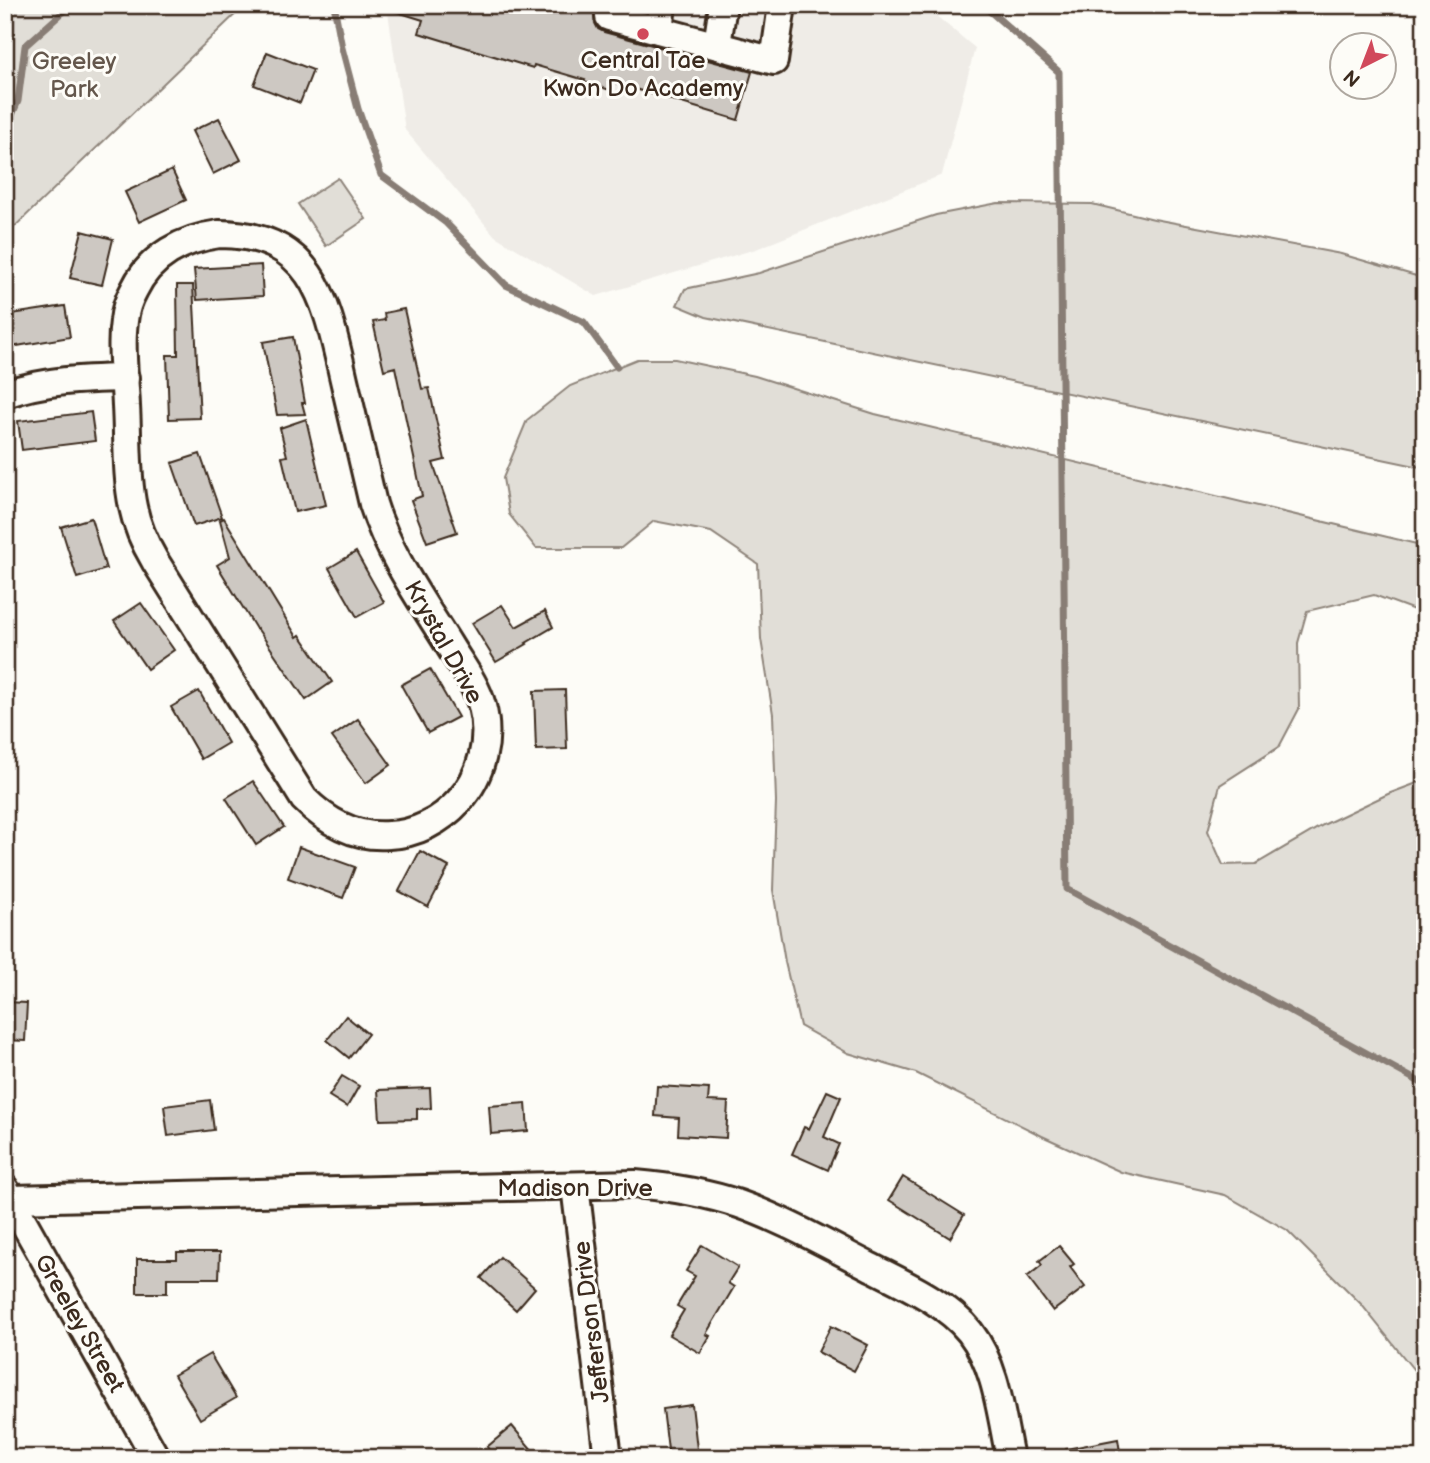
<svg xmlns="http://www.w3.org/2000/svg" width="1430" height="1463" font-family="'Balsamiq Sans',sans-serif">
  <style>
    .built { fill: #efece7 }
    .green { fill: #e1ded7; stroke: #8e847a; stroke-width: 2 }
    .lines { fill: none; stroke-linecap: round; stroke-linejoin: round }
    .stream { stroke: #887d74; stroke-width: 7 }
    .building { fill: #cdc8c2; stroke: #3b2a1e; stroke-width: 2 }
    .minor-casing { stroke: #3b2a1e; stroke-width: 32 }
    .minor { stroke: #fdfcf7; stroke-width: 26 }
    .poi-dot { fill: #d1495b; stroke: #fdfcf7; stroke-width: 2.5 }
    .labels { text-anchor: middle; stroke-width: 6; stroke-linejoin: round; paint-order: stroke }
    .poi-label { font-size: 24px; fill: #3b2a1e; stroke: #fdfcf7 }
    .park-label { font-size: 24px; fill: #64574c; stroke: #fdfcf7 }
    .street-label { font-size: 24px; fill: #3b2a1e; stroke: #fdfcf7 }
  </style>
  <rect width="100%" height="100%" fill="#fdfcf7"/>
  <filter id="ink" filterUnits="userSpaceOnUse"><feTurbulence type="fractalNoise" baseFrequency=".0143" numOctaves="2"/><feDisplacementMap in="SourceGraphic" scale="14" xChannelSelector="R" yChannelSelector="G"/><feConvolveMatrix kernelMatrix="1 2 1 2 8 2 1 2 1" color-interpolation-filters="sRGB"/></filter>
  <g filter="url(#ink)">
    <polygon class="built" points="387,5 923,5 975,48 942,175 756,249 596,296 495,236 405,130"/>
    <g class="green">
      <polygon points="5,5 245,5 5,236"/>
      <polygon points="338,178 366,219 326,246 298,204"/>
      <polygon points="998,203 1092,204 1154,219 1341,254 1423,278 1425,279 1425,468 706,317 677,305 685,289 759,273 936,215"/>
      <polygon points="637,359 675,359 755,376 875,414 1425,546 1425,614 1374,595 1307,611 1298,643 1299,709 1279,747 1220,785 1208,831 1223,865 1256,864 1323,825 1388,794 1425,780 1425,1384 1361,1304 1287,1230 1225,1195 1121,1172 1042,1136 916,1073 848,1053 800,1026 785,962 773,890 776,801 773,714 761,639 758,564 711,532 654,521 621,548 536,548 509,514 503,478 527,420 570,386"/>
    </g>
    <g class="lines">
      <g class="stream">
        <polyline points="334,5 342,48 358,109 381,175 446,223 506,285 584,322 617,367"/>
        <polyline points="983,5 1059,72 1067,889 1425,1085"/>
        <polyline points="5,131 18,101 25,46 71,5"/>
      </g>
    </g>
    <g class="building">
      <polygon points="392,5 593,5 595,23 598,29 604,32 752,72 738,120 612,82 610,90 584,82 585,80 534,65 533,68 419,33 423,20 391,10"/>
      <polygon points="267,52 313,70 300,103 254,85"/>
      <polygon points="219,118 241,160 213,174 192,131"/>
      <polygon points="172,170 186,200 139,222 125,192"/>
      <polygon points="82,231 113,239 102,285 70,278"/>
      <polygon points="261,265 263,296 197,300 194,269"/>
      <polygon points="177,285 193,285 200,418 169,419 167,355 178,355"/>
      <polygon points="65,306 70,337 5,348 5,315"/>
      <polygon points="404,309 422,389 429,388 445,460 433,463 457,532 427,542 411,500 422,496 395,367 384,370 373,322 385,320 384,313"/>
      <polygon points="293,337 305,403 302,403 305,414 277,415 263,342"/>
      <polygon points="91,412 95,441 22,450 18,421"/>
      <polygon points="306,419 326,505 295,512 282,457 287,456 280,428"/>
      <polygon points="200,454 222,517 194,526 172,463"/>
      <polygon points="91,518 106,569 77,578 61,527"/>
      <polygon points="224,518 297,637 300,635 332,682 306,700 257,628 256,629 217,565 230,557 220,520"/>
      <polygon points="356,552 384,602 357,617 329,568"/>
      <polygon points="141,603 174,650 147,669 114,621"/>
      <polygon points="502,605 516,627 545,611 553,627 526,643 527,644 496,662 472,623"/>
      <polygon points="430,669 458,717 428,733 401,685"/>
      <polygon points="565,690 567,749 536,750 534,691"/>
      <polygon points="199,691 228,743 201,759 171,707"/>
      <polygon points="358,719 391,765 366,783 332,737"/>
      <polygon points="253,781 284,827 256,845 226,798"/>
      <polygon points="299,847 355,867 343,898 288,878"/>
      <polygon points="420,851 449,867 428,907 399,891"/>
      <polygon points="5,1002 27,1003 25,1041 5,1040"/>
      <polygon points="346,1016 368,1034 349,1058 327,1040"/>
      <polygon points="342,1076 359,1086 347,1107 329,1096"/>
      <polygon points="657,1086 709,1089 708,1101 728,1102 726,1138 678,1135 679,1118 655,1116"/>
      <polygon points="430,1088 431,1108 417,1109 417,1119 380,1120 378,1090"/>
      <polygon points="827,1091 841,1097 824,1137 839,1144 828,1170 792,1154 804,1127 809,1129"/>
      <polygon points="210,1100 214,1130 168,1136 164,1106"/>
      <polygon points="526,1103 528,1131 491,1134 489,1106"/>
      <polygon points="903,1177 964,1215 950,1238 889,1200"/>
      <polygon points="702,1245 738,1267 728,1283 734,1287 706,1334 710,1336 700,1353 669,1335 684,1310 677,1306 695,1276 686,1271"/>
      <polygon points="1059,1246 1074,1264 1070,1267 1085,1287 1053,1311 1027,1277 1042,1265 1039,1261"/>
      <polygon points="177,1252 220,1252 219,1278 167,1278 167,1293 137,1293 137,1259 177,1259"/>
      <polygon points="500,1257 535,1288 516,1310 481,1278"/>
      <polygon points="831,1326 868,1345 854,1371 818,1352"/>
      <polygon points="210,1354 236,1398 200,1419 174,1375"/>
      <polygon points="692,1405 698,1458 669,1458 663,1409"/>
      <polygon points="512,1426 539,1458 495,1458 487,1447"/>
      <polygon points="1118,1439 1121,1458 1067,1458 1066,1449"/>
    </g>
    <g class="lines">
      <g class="minor-casing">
        <g id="minor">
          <polyline points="609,5 609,17 774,61 782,5"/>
          <polyline points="659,30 662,5"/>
          <polyline points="717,45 723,5"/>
          <path d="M219,234C318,234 327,307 345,384C354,424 364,464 373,504C389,555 421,600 449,645C461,665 476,684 482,706C491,739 482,776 459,801C441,821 416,834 389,835C355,838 327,822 304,799L155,561C145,544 137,527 133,507C126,475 128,439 126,406C125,378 120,348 124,321C125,310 129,299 134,290C150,256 183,239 219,234Z"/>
          <path d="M5,394C46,380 82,379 125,378"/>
          <polyline points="575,1186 608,1458"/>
          <polyline points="5,1189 156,1458"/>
          <path d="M11,1199L635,1184C670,1187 706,1193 739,1204C784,1220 826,1244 869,1266C902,1283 946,1302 970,1332C997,1367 1001,1416 1010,1458"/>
        </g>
      </g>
      <use href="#minor" class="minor"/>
    </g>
  </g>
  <circle class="poi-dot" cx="643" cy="34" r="7"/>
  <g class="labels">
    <g class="poi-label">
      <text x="643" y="68">Central Tae<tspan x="643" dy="28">Kwon Do Academy</tspan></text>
    </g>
    <g class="park-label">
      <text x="74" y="69">Greeley<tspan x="74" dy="28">Park</tspan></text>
    </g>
    <g class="street-label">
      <text transform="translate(444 642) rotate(61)" y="8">Krystal Drive</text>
      <text x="575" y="1196">Madison Drive</text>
      <text transform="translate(591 1322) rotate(-97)" y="8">Jefferson Drive</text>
      <text transform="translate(80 1323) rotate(60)" y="8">Greeley Street</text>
    </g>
  </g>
  <rect width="1430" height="1463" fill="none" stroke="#fdfcf7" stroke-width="28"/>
  <rect x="14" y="14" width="1402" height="1435" fill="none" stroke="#3b2a1e" stroke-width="2.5" filter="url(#ink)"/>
  <g transform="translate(1363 66) rotate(222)"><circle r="33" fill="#fdfcf7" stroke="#afa8a0" stroke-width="2"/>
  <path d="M0-5L12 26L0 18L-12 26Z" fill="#d1495b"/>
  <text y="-10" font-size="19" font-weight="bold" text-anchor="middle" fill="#3b2a1e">N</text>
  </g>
</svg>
